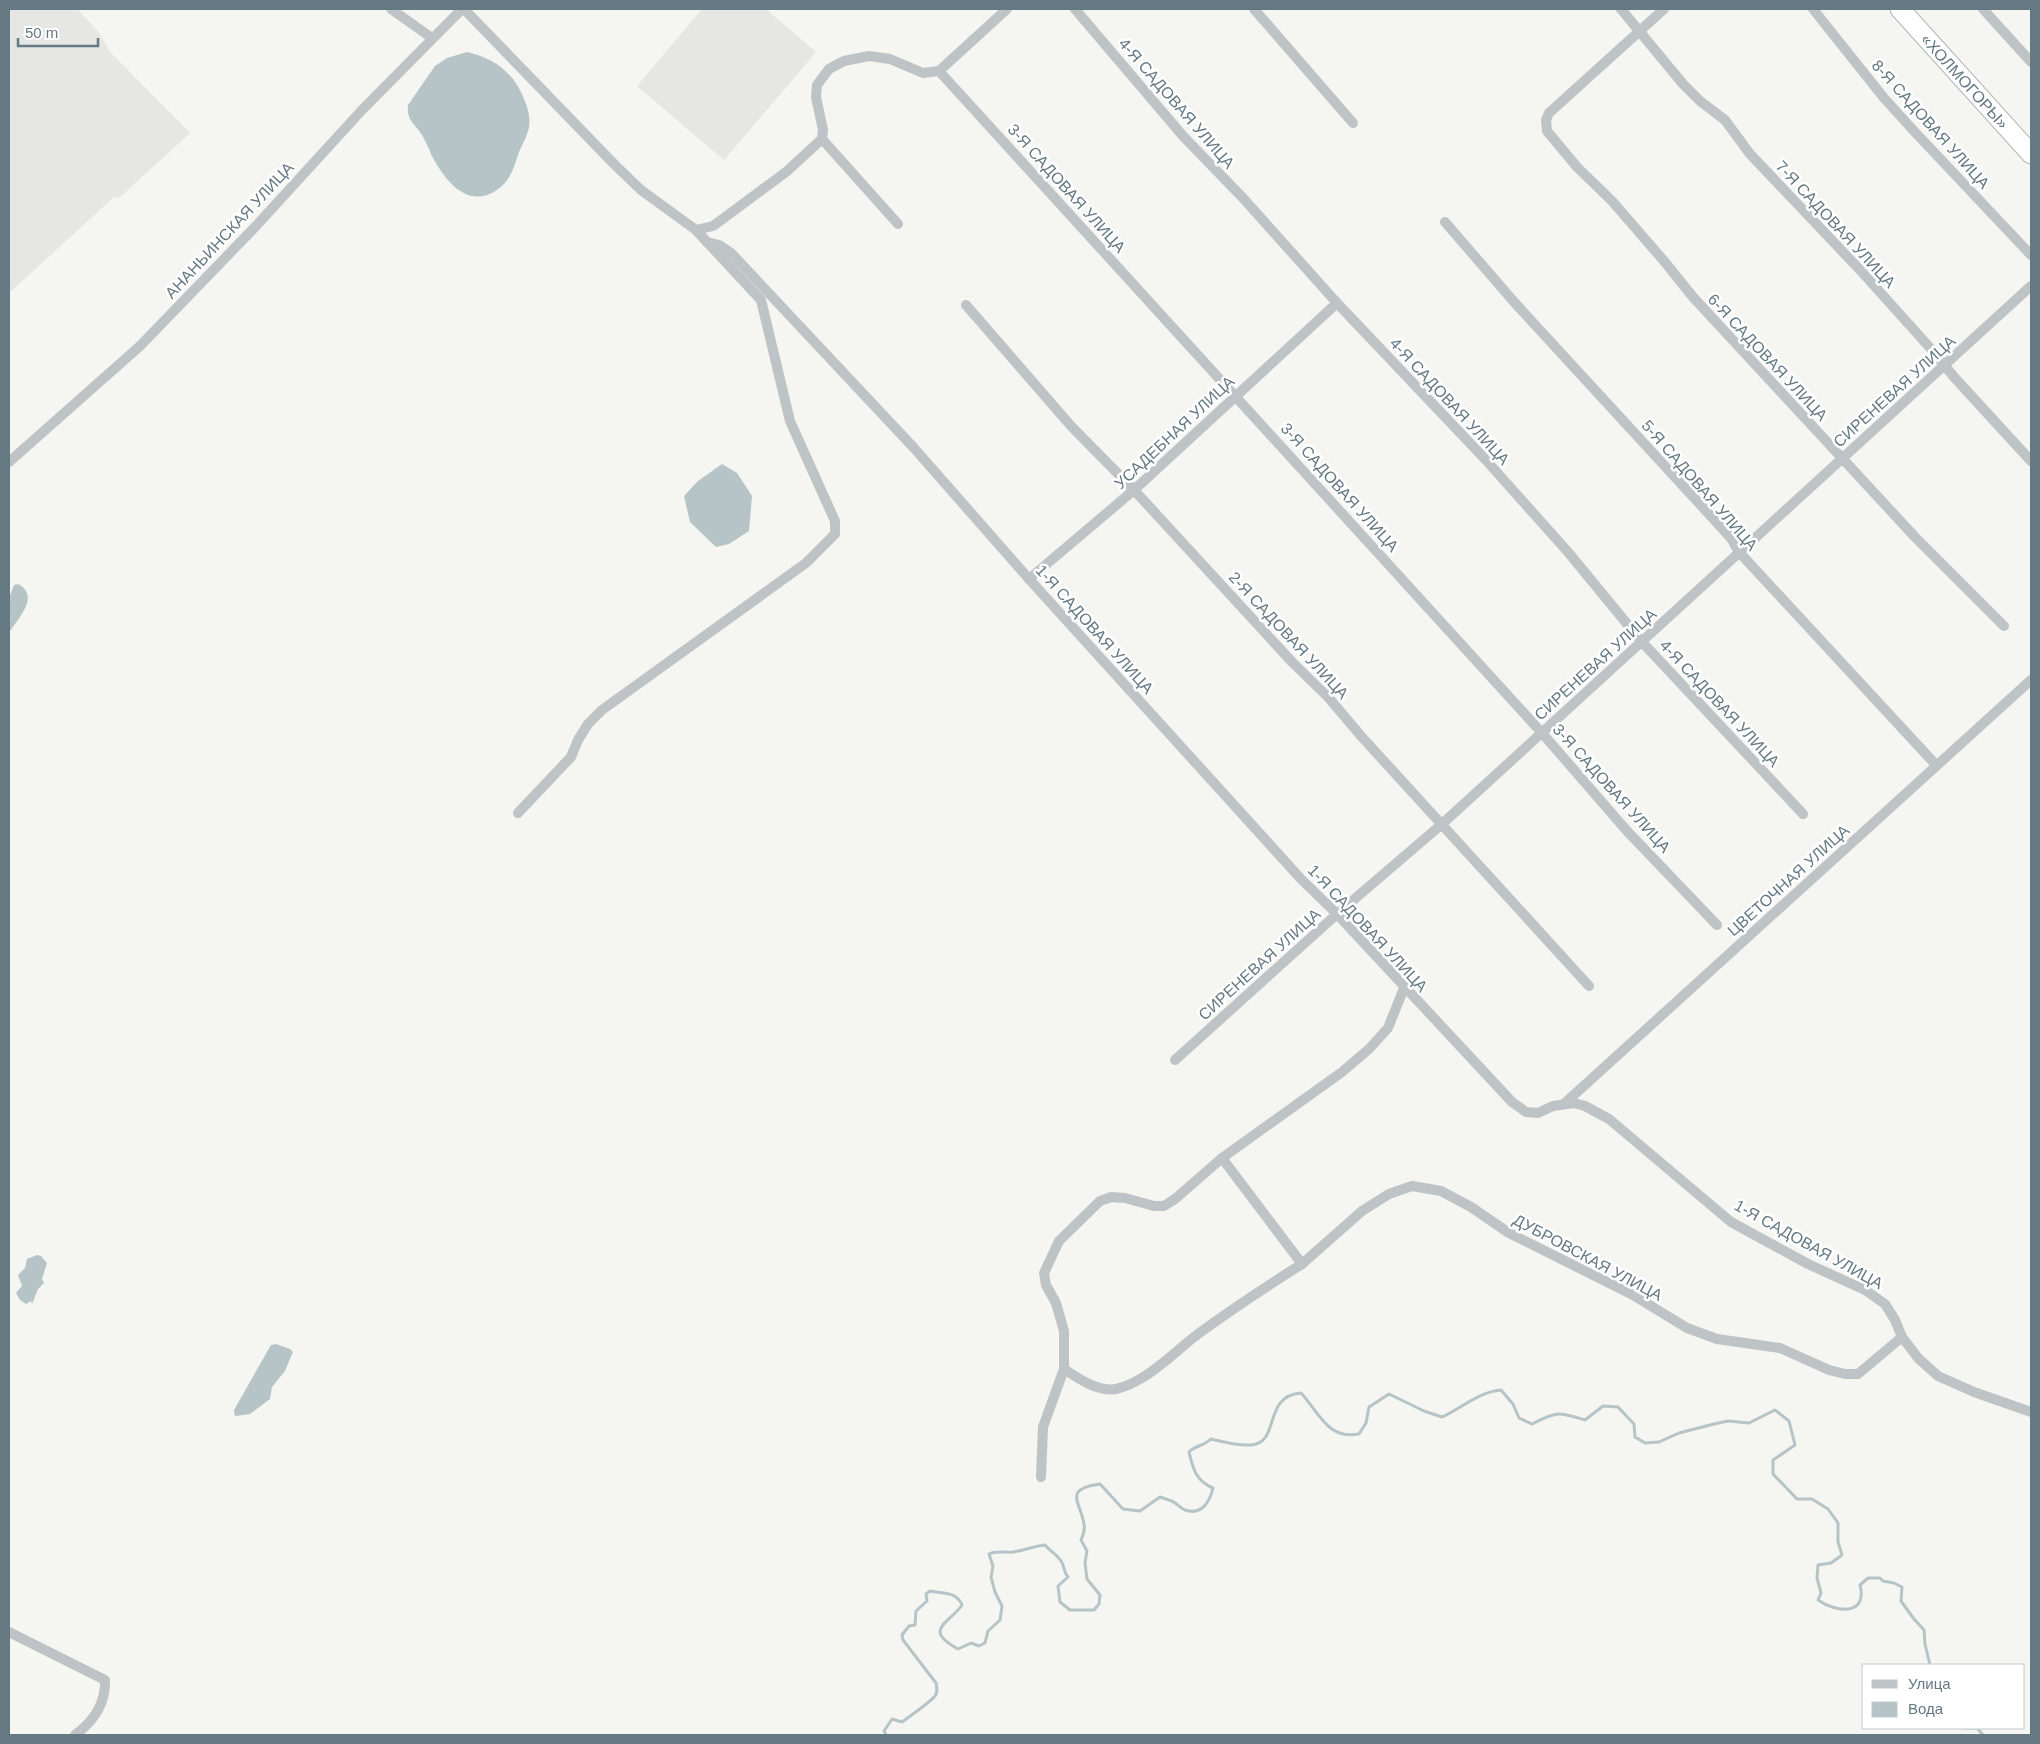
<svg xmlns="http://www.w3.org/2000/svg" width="2040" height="1744" font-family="Helvetica,sans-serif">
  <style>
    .built { fill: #e6e6e5 }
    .water { fill: #b6c4c7 }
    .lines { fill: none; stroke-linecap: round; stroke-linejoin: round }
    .stream { stroke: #b6c4c7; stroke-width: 3 }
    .highway-casing { stroke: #b1b6b8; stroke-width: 21 }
    .street { stroke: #bec3c5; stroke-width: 10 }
    .highway { stroke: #fff; stroke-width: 19 }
    .labels { text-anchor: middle; stroke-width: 5; stroke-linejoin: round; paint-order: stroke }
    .street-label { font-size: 16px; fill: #647982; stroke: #fff }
  </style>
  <rect width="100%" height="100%" fill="#f5f5f1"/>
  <g class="built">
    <polygon points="9,9 77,9 98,31 110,52 190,133 120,197 113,198 9,293"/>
    <polygon points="702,9 766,9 816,52 724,160 637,86"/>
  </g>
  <g class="water">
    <path d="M467,52C497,59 516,75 526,104C529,112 531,123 528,131C526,138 522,145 519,152C515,163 512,177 502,186C471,213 446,183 432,156C429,149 426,142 422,135C415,124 406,120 408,105L435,66L447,58Z"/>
    <polygon points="722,464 737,473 752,496 749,531 729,544 716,547 690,522 684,496 698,481"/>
    <path d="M18,584C43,597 13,623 9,634V598L14,585Z"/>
    <polygon points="37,1255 41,1256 47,1263 42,1279 44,1283 38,1289 32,1304 31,1301 26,1304 20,1300 16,1293 22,1286 18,1275 25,1268 27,1259"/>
    <polygon points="276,1344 290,1349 293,1352 285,1371 272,1387 270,1399 250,1414 235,1416 234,1410 271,1345"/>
  </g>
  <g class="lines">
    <g class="stream">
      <polyline points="1966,1728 1977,1728 1983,1735"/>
      <path d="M886,1735L884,1731L892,1719L902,1722C909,1717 931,1701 935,1696C938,1692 937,1688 936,1683L903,1640L902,1635L909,1626L915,1625L916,1611L927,1601L926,1594L930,1591C943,1594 956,1591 962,1605C949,1624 922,1629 958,1649L971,1643L979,1646L985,1643L988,1631L1000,1620L1002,1606L995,1592L991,1577L993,1566L989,1554C996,1550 1005,1553 1013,1552C1022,1551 1038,1545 1045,1545C1050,1551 1057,1555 1061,1561C1065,1567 1063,1571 1068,1577L1058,1586L1060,1602L1070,1610H1094L1099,1604L1100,1595L1087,1579L1085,1563L1087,1551L1081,1540C1083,1536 1085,1529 1084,1524C1081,1503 1062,1489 1100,1484L1123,1509L1140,1511L1160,1497C1165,1499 1171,1500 1175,1503C1178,1505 1182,1509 1185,1510C1202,1516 1210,1501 1213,1488C1196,1481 1193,1469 1189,1452C1196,1445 1204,1446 1211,1439C1223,1442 1238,1446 1251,1445C1281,1443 1262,1396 1301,1393C1319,1412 1327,1440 1359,1434L1366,1423L1369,1407L1389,1394L1424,1411L1442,1417C1462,1408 1478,1392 1501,1390L1513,1404L1519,1418L1532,1424C1556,1411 1559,1412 1585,1420L1603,1406L1618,1407L1634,1424L1635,1437L1645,1443L1659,1442L1679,1433L1714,1424L1728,1421L1749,1423L1775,1410L1789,1421L1795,1445L1773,1460V1474L1797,1499H1812L1828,1509L1838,1523V1542L1842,1555L1831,1563L1818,1565L1817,1578L1821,1593L1818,1600C1835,1612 1868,1617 1860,1585L1868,1578H1880L1883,1581L1894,1583L1902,1587L1901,1601L1914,1619L1924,1630L1925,1644L1930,1665"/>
    </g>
    <g class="highway-casing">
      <polyline id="highway" points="1900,9 2031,154"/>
    </g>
    <g class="street">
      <polyline points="391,9 432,38"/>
      <polyline points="464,9 615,165 641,190 696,230 707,242 719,245 731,253 914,448 1029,579 1301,879 1337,914 1512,1102 1526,1112 1538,1113 1553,1106 1574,1103 1585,1106 1609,1119 1731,1222 1808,1264 1865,1290 1885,1304 1895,1320 1902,1337 1918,1358 1938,1376 1974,1392 2031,1412"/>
      <polyline points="1075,9 1183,136 1243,198 1337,303 1485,459 1568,552 1642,642 1803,814"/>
      <polyline points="1254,9 1353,123"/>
      <polyline points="1621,9 1683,84 1700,101 1725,120 1750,154 1861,271 1932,350 1954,377 2031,461"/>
      <polyline points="1664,9 1549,113 1546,120 1547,131 1577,167 1612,201 1664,261 1693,297 1915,537 2004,626"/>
      <polyline points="1813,9 1884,98 1913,130 2031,255"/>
      <polyline points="1983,9 2031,62"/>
      <polyline points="939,71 1542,733 1627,831 1717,925"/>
      <polyline points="822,139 898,224"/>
      <polyline points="1445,222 1515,303 1731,538 1739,552 1936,765"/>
      <polyline points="696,230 713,226 728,215 786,172 822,139 823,130 816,97 817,85 829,69 844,61 869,56 890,59 923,73 939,71 1007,9"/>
      <polyline points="966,305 1071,426 1134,490 1292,662 1328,697 1361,736 1589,986"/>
      <polyline points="9,462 140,346 257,225 362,110 462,9"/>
      <polyline points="1029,579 1134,490 1337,303"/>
      <polyline points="518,813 571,757 578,740 588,724 602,710 806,563 835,534 835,521 790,421 761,300 708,243"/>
      <polyline points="1175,1060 1337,914 1442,824 2031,286"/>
      <polyline points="1565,1103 2031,680"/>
      <polyline points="1302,1264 1362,1211 1389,1194 1412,1186 1441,1191 1471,1207 1509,1233 1633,1295 1687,1328 1717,1339 1780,1348 1829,1370 1845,1374 1858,1374 1902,1337"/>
      <path d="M1064,1369C1079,1379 1098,1392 1116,1389C1147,1382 1174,1352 1198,1334C1232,1309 1267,1286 1302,1264L1222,1158"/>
      <polyline points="1041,1477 1043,1427 1064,1369 1064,1331 1056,1303 1046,1285 1044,1273 1059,1241 1100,1201 1111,1197 1125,1198 1154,1206 1164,1206 1175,1199 1222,1158 1342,1072 1369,1049 1388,1028 1404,988"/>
      <path d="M9,1632L105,1680C106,1704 94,1721 75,1735"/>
    </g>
    <use href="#highway" class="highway"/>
  </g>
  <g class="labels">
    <g class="street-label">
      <text transform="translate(1965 81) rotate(48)" y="6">«ХОЛМОГОРЫ»</text>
      <text transform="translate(1177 103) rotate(49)" y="6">4-Я САДОВАЯ УЛИЦА</text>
      <text transform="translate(1931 124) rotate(48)" y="6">8-Я САДОВАЯ УЛИЦА</text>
      <text transform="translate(1067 188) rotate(48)" y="6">3-Я САДОВАЯ УЛИЦА</text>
      <text transform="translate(1836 224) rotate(47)" y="6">7-Я САДОВАЯ УЛИЦА</text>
      <text transform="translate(229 230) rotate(-47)" y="6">АНАНЬИНСКАЯ УЛИЦА</text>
      <text transform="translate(1768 357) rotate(47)" y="6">6-Я САДОВАЯ УЛИЦА</text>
      <text transform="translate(1894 391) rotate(-42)" y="6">СИРЕНЕВАЯ УЛИЦА</text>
      <text transform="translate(1450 401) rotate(47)" y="6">4-Я САДОВАЯ УЛИЦА</text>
      <text transform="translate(1174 432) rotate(-43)" y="6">УСАДЕБНАЯ УЛИЦА</text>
      <text transform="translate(1700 485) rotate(49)" y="6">5-Я САДОВАЯ УЛИЦА</text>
      <text transform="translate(1340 487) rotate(48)" y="6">3-Я САДОВАЯ УЛИЦА</text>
      <text transform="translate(1095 629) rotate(48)" y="6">1-Я САДОВАЯ УЛИЦА</text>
      <text transform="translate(1289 635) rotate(47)" y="6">2-Я САДОВАЯ УЛИЦА</text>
      <text transform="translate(1595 664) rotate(-42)" y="6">СИРЕНЕВАЯ УЛИЦА</text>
      <text transform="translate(1720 703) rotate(47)" y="6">4-Я САДОВАЯ УЛИЦА</text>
      <text transform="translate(1612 788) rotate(48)" y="6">3-Я САДОВАЯ УЛИЦА</text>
      <text transform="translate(1788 880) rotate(-42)" y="6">ЦВЕТОЧНАЯ УЛИЦА</text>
      <text transform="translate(1368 928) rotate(47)" y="6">1-Я САДОВАЯ УЛИЦА</text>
      <text transform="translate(1259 964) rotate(-42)" y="6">СИРЕНЕВАЯ УЛИЦА</text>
      <text transform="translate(1809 1244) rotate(29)" y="6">1-Я САДОВАЯ УЛИЦА</text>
      <text transform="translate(1588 1257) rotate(28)" y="6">ДУБРОВСКАЯ УЛИЦА</text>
    </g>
  </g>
  <rect width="2040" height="1744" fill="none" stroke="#647982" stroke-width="20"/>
  <rect x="1862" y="1664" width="162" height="65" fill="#ffffff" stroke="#c1c9cd"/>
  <rect x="1872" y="1680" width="25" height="8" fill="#bec3c5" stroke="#c1c9cd"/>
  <text x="1908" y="1689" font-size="15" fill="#647982">Улица</text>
  <rect x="1872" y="1702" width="25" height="15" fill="#b6c4c7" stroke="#c1c9cd"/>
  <text x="1908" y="1714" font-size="15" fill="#647982">Вода</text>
  <path d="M18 38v8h80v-8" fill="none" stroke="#647982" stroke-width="2.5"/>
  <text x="25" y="38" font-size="15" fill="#647982" stroke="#ffffff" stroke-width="4" paint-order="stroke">50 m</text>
</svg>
